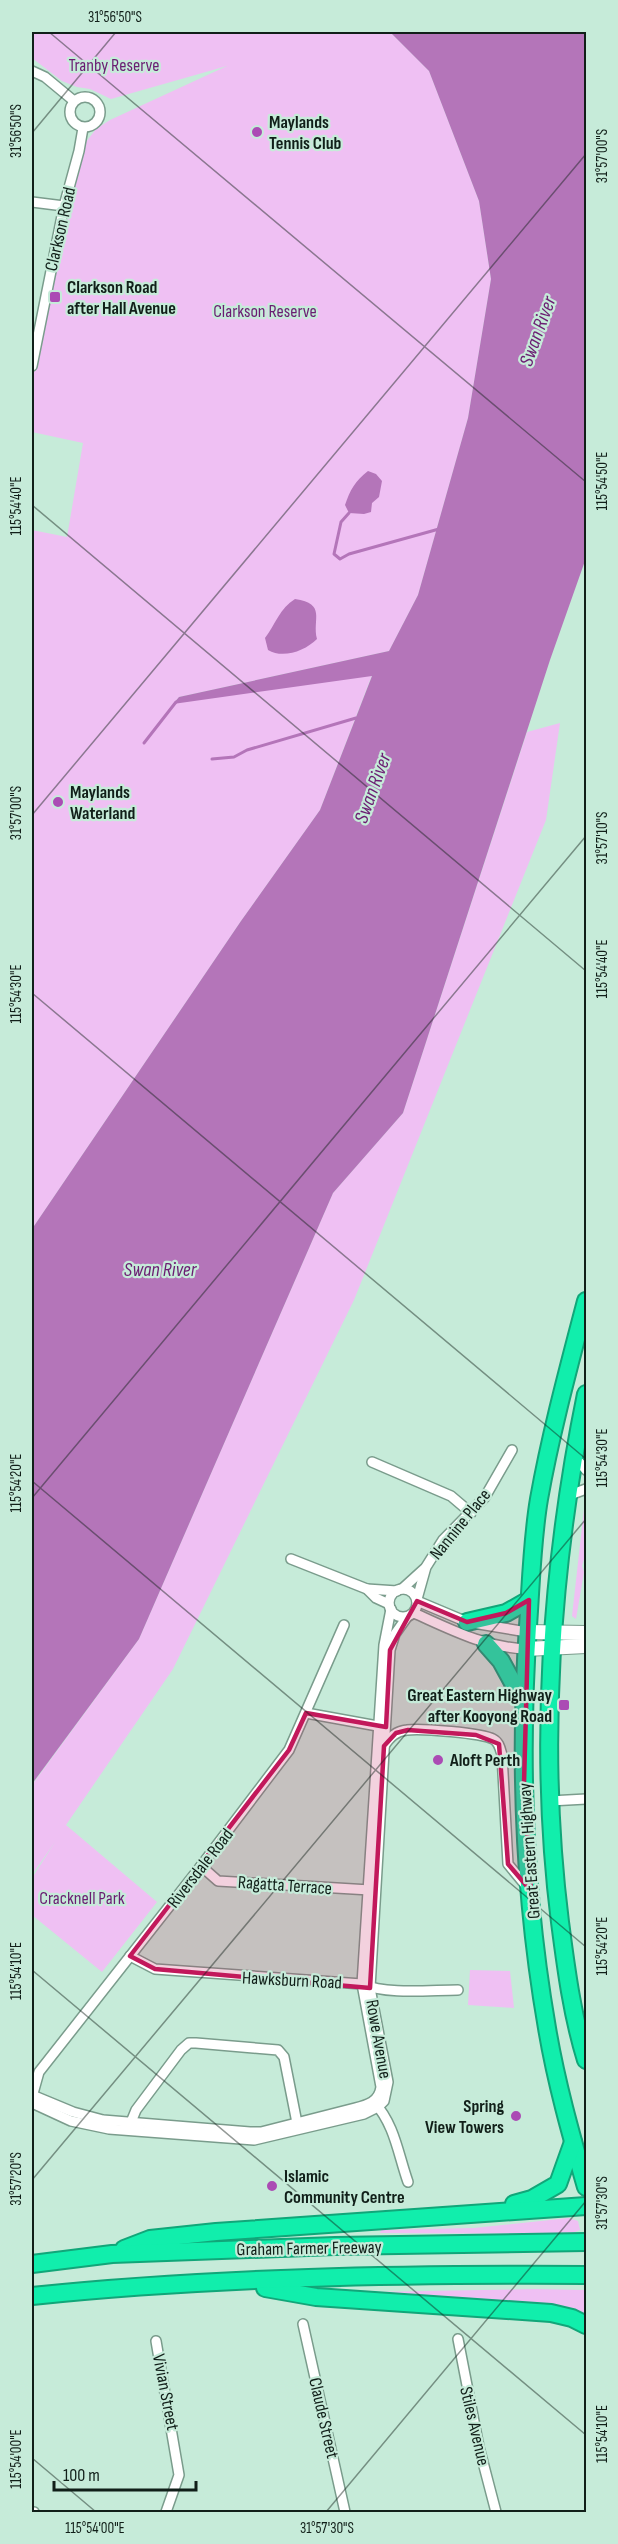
<svg xmlns="http://www.w3.org/2000/svg" width="618" height="2544" font-family="'Sofia Sans Condensed',sans-serif">
  <style>
    .green { fill: #efc0f3 }
    .water { fill: #b475b9 }
    .lines { fill: none; stroke-linecap: round; stroke-linejoin: round }
    .stream { stroke: #b475b9; stroke-width: 3 }
    .street-casing { stroke: #7a9c8c; stroke-width: 12 }
    .secondary-casing { stroke: #7a9c8c; stroke-width: 16 }
    .highway-casing { stroke: #11a679; stroke-width: 20 }
    .street { stroke: #fff; stroke-width: 9 }
    .secondary { stroke: #fff; stroke-width: 14 }
    .highway { stroke: #11eeac; stroke-width: 16 }
    .marked { fill: #c2185b; fill-opacity: 0.2; stroke: #c2185b; stroke-width: 4.5; stroke-linejoin: round }
    .ticks { fill: none; stroke: #111f19; stroke-width: 1.5; stroke-opacity: 0.45 }
    .poi-dot { fill: #ab4bb4; stroke: #c6ebd9; stroke-width: 2 }
    .labels { text-anchor: middle; stroke-width: 4.5; stroke-linejoin: round; paint-order: stroke }
    .park-label { font-size: 18px; fill: #6a1d72; stroke: #c6ebd9 }
    .poi-label { font-size: 18px; font-weight: bold; fill: #111f19; stroke: #c6ebd9; text-anchor: start }
    .street-label { font-size: 18px; fill: #111f19; stroke: #c6ebd9 }
    .water-label { font-size: 20px; font-style: italic; fill: #6b1d72; stroke: #c6ebd9 }
    .neatline { fill: none; stroke: #111f19; stroke-width: 2 }
    .ticks-label { font-size: 15px; text-anchor: middle; fill: #111f19 }
  </style>
  <rect width="100%" height="100%" fill="#c6ebd9"/>
  <g class="green">
    <polygon points="32,32 390,32 429,71 479,201 491,279 468,418 418,595 389,651 179,697 174,703 372,675 320,810 241,921 32,1229 32,530 67,537 83,443 32,432 32,366 79,151 96,129 110,120 227,66 111,99 90,89 77,87 62,81 32,58"/>
    <polygon points="560,723 546,820 354,1300 173,1669 66,1825 157,1902 102,1972 32,1915 32,1878 55,1842 32,1875 32,1785 139,1639 333,1193 403,1113 527,732"/>
    <path d="M584,1509C589,1527 588,1549 582,1566L584,1572L576,1619L572,1616Z"/>
    <polygon points="470,1970 510,1971 514,2008 468,2005"/>
    <polygon points="569,2218 578,2221 580,2230 570,2234 380,2233 381,2230 474,2228"/>
    <polygon points="536,2289 586,2290 586,2320 371,2294 371,2292"/>
  </g>
  <g class="water">
    <polygon points="390,32 586,32 586,558 550,660 403,1113 333,1193 139,1639 32,1784 32,1229 241,921 320,810 372,676 173,704 179,697 389,651 418,595 468,418 491,279 479,201 429,71"/>
    <path d="M368,471L376,474L382,481L379,497L372,503L371,512L364,514L349,513L345,505C350,490 355,481 368,471Z"/>
    <path d="M295,599C327,604 312,619 317,639C305,651 283,659 268,650L265,638C275,625 280,608 295,599Z"/>
  </g>
  <g class="lines">
    <g class="stream">
      <polyline points="349,513 341,522 334,554 340,559 349,554 439,529"/>
      <polyline points="144,743 176,702"/>
      <polyline points="212,759 234,757 247,750 356,718"/>
    </g>
    <g class="street-casing">
      <g id="street">
        <polyline points="32,71 45,77 74,101"/>
        <circle cx="85" cy="112" r="15"/>
        <polyline points="32,202 64,206"/>
        <polyline points="32,366 64,206 79,151 83,128"/>
        <polyline points="574,1456 586,1470"/>
        <polyline points="372,1462 451,1496 471,1513"/>
        <polyline points="567,1496 586,1489"/>
        <polyline points="291,1559 367,1589 376,1598 389,1604"/>
        <circle cx="403" cy="1603" r="14"/>
        <polyline points="367,1589 397,1591"/>
        <polyline points="402,1589 424,1569"/>
        <polyline points="417,1599 426,1567 443,1540 485,1497 512,1450"/>
        <polyline points="417,1601 467,1622 527,1632"/>
        <path d="M414,1613C452,1630 484,1647 526,1649"/>
        <polyline points="306,1713 383,1727"/>
        <path d="M384,1746C390,1737 396,1731 407,1730C420,1728 482,1733 493,1739C499,1742 500,1748 502,1755L508,1864L527,1887"/>
        <polyline points="550,1801 586,1799"/>
        <polyline points="201,1866 218,1881 370,1890"/>
        <path d="M130,1956L155,1969L362,1984C387,1995 430,1990 458,1990"/>
        <path d="M32,2095L73,2112L103,2120L250,2132H261L355,2108C367,2105 379,2102 381,2087L362,1984L384,1645L391,1609"/>
        <polyline points="32,2097 39,2072 201,1866 289,1750 344,1625"/>
        <path d="M374,2102C395,2125 398,2154 408,2182"/>
        <polyline points="32,2103 71,2121 109,2129 254,2140 364,2114 378,2107 384,2101 388,2082 370,1988 390,1650 395,1634 407,1617"/>
        <polyline points="129,2127 136,2110 181,2050 189,2043 196,2043 278,2050 284,2057 298,2128"/>
        <polyline points="303,2324 345,2512"/>
        <polyline points="458,2339 479,2447 496,2512"/>
        <polyline points="156,2341 179,2475 166,2512"/>
        <polyline points="32,2512 34,2512"/>
      </g>
    </g>
    <g class="secondary-casing">
      <g id="secondary">
        <polyline points="527,1632 586,1633"/>
        <polyline points="526,1649 586,1646"/>
      </g>
    </g>
    <g class="highway-casing">
      <g id="highway">
        <path d="M586,1301C569,1366 551,1432 539,1499C532,1540 531,1584 528,1626C519,1759 524,1896 547,2028C556,2082 571,2135 586,2187"/>
        <path d="M586,1394C551,1565 538,1748 560,1922C566,1968 572,2015 586,2060"/>
        <polyline points="467,1622 506,1613 529,1600"/>
        <polyline points="486,1644 501,1661 524,1703"/>
        <polyline points="514,2204 532,2199 558,2184 573,2142"/>
        <polyline points="124,2249 150,2239 216,2232 586,2206"/>
        <polyline points="32,2264 112,2254 335,2246 586,2242"/>
        <polyline points="265,2288 316,2297 551,2313 572,2318 586,2325"/>
        <path d="M32,2296C215,2277 402,2274 586,2275"/>
      </g>
    </g>
    <use href="#street" class="street"/>
    <use href="#secondary" class="secondary"/>
    <use href="#highway" class="highway"/>
  </g>
  <path class="marked" d="M529,1600L524,1784L531,1891L508,1864L499,1744L476,1735L408,1730L396,1733L384,1746L370,1988L155,1969L130,1956L289,1750L306,1713L386,1727L390,1650L417,1601L467,1622L506,1613Z"/>
  <path class="ticks" d="M49,32L586,482M32,133L116,32M32,505L586,971M32,815L586,154M32,993L586,1459M32,1481L586,1947M32,1498L586,836M32,1970L586,2435M32,2180L586,1519M32,2458L96,2512M326,2512L586,2201"/>
  <g class="poi-dot">
    <circle cx="257" cy="132" r="6"/>
    <rect x="49" y="291" width="12" height="12" rx="3"/>
    <circle cx="58" cy="802" r="6"/>
    <rect x="558" y="1699" width="12" height="12" rx="3"/>
    <circle cx="438" cy="1760" r="6"/>
    <circle cx="516" cy="2116" r="6"/>
    <circle cx="272" cy="2186" r="6"/>
  </g>
  <g class="labels">
    <g class="park-label">
      <text x="114" y="71">Tranby Reserve</text>
      <text x="265" y="317">Clarkson Reserve</text>
      <text x="82" y="1904">Cracknell Park</text>
    </g>
    <g class="poi-label">
      <text x="269" y="128">Maylands<tspan x="269" dy="21">Tennis Club</tspan></text>
      <text x="67" y="293">Clarkson Road<tspan x="67" dy="21">after Hall Avenue</tspan></text>
      <text x="70" y="798">Maylands<tspan x="70" dy="21">Waterland</tspan></text>
      <text x="552" y="1701" text-anchor="end">Great Eastern Highway<tspan x="552" dy="21">after Kooyong Road</tspan></text>
      <text x="450" y="1766">Aloft Perth</text>
      <text x="504" y="2112" text-anchor="end">Spring<tspan x="504" dy="21">View Towers</tspan></text>
      <text x="284" y="2182">Islamic<tspan x="284" dy="21">Community Centre</tspan></text>
    </g>
    <g class="street-label">
      <text transform="translate(60 229) rotate(-77)" y="6">Clarkson Road</text>
      <text transform="translate(460 1524) rotate(-51)" y="6">Nannine Place</text>
      <text transform="translate(529 1851) rotate(-94)" y="6">Great Eastern Highway</text>
      <text transform="translate(200 1868) rotate(-52)" y="6">Riversdale Road</text>
      <text transform="translate(285 1885) rotate(4)" y="6">Ragatta Terrace</text>
      <text transform="translate(292 1980) rotate(3)" y="6">Hawksburn Road</text>
      <text transform="translate(379 2039) rotate(80)" y="6">Rowe Avenue</text>
      <text transform="translate(309 2248) rotate(-1)" y="6">Graham Farmer Freeway</text>
      <text transform="translate(166 2392) rotate(79)" y="6">Vivian Street</text>
      <text transform="translate(324 2418) rotate(77)" y="6">Claude Street</text>
      <text transform="translate(475 2426) rotate(77)" y="6">Stiles Avenue</text>
    </g>
    <g class="water-label">
      <text transform="translate(537 331) rotate(-70)" y="7">Swan River</text>
      <text transform="translate(372 788) rotate(-70)" y="7">Swan River</text>
      <text x="160" y="1276">Swan River</text>
    </g>
  </g>
  <rect width="618" height="2544" fill="none" stroke="#c6ebd9" stroke-width="66"/>
  <path d="M54 2481v9h142v-9" fill="none" stroke="#111f19" stroke-width="3"/>
  <text x="63" y="2481" font-size="18" fill="#111f19" stroke="#c6ebd9" stroke-width="4.5" paint-order="stroke">100 m</text>
  <rect x="33" y="33" width="552" height="2478" class="neatline"/>
  <g class="ticks-label">
    <text x="115" y="22">31°56'50"S</text>
    <text transform="translate(16 131) rotate(-90)" y="5">31°56'50"S</text>
    <text transform="translate(602 156) rotate(-90)" y="5">31°57'00"S</text>
    <text transform="translate(602 481) rotate(-90)" y="5">115°54'50"E</text>
    <text transform="translate(16 506) rotate(-90)" y="5">115°54'40"E</text>
    <text transform="translate(16 813) rotate(-90)" y="5">31°57'00"S</text>
    <text transform="translate(602 838) rotate(-90)" y="5">31°57'10"S</text>
    <text transform="translate(602 969) rotate(-90)" y="5">115°54'40"E</text>
    <text transform="translate(16 994) rotate(-90)" y="5">115°54'30"E</text>
    <text transform="translate(602 1458) rotate(-90)" y="5">115°54'30"E</text>
    <text transform="translate(16 1483) rotate(-90)" y="5">115°54'20"E</text>
    <text transform="translate(602 1946) rotate(-90)" y="5">115°54'20"E</text>
    <text transform="translate(16 1971) rotate(-90)" y="5">115°54'10"E</text>
    <text transform="translate(16 2179) rotate(-90)" y="5">31°57'20"S</text>
    <text transform="translate(602 2203) rotate(-90)" y="5">31°57'30"S</text>
    <text transform="translate(602 2434) rotate(-90)" y="5">115°54'10"E</text>
    <text transform="translate(16 2459) rotate(-90)" y="5">115°54'00"E</text>
    <text x="95" y="2533">115°54'00"E</text>
    <text x="327" y="2533">31°57'30"S</text>
  </g>
</svg>
